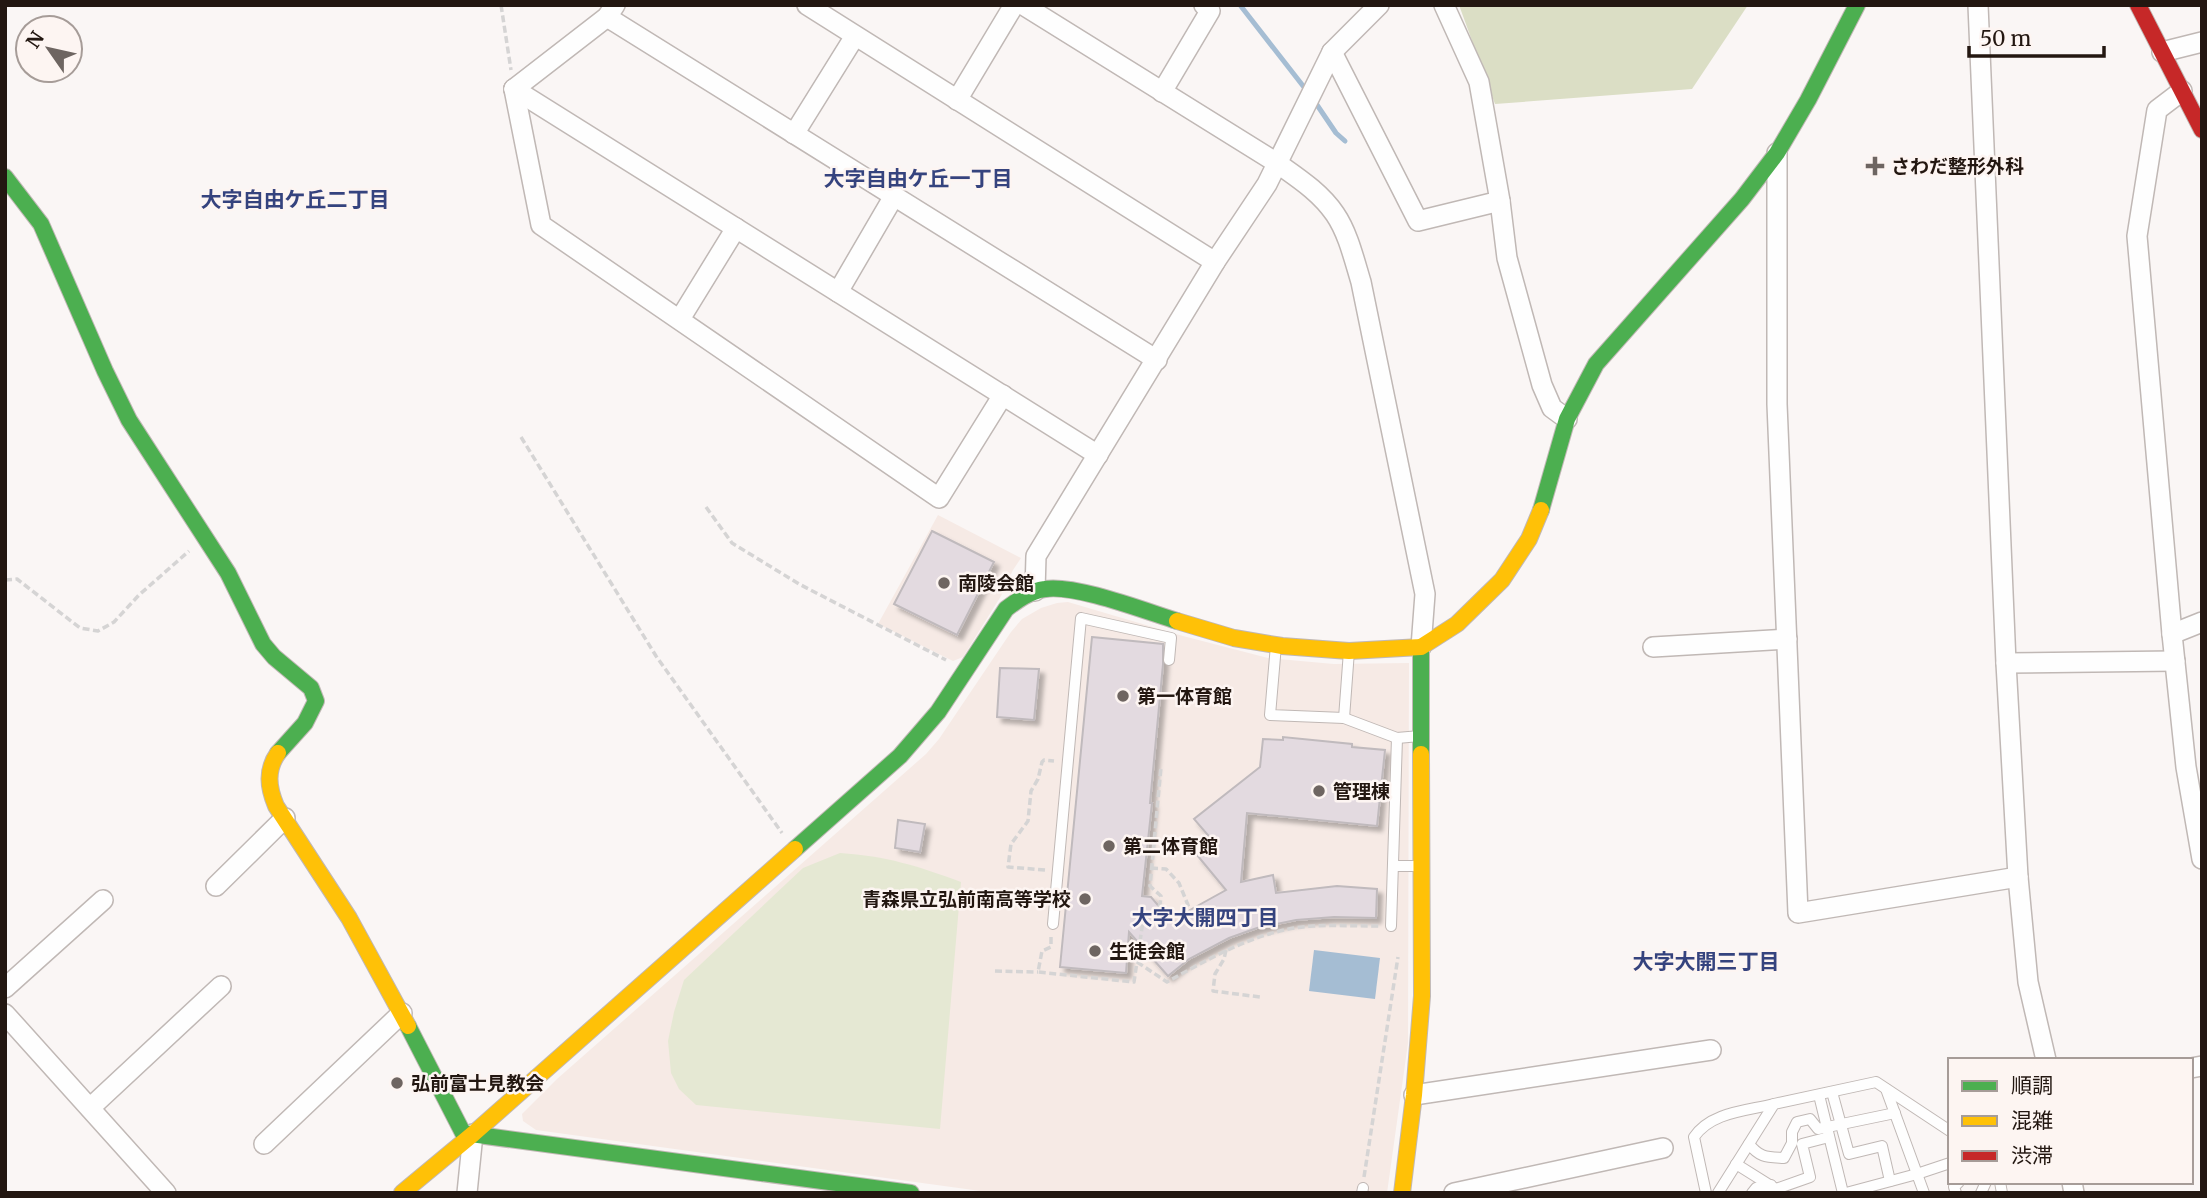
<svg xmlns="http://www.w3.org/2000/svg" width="2207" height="1198" font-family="Merriweather,'Noto Sans JP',serif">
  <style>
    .built { fill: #f6eae5 }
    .green { fill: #e5e8d3 }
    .forest { fill: #dbdec5 }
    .water { fill: #a5bdd3 }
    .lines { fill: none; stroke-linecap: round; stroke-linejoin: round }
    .stream { stroke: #a5bdd3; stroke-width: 5 }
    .building { fill: #e3dae0; stroke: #c0babd; stroke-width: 2; filter: url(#shadow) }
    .lane-casing { stroke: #c0b8b5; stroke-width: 12 }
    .street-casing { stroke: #c0b8b5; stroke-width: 22 }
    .fast-casing { stroke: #c0b8b5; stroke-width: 18 }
    .slow-casing { stroke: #c0b8b5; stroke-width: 18 }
    .jam-casing { stroke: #c0b8b5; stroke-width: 18 }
    .path { stroke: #d5d4d4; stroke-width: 3.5; stroke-dasharray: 7 3.5; stroke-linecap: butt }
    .lane { stroke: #fefefe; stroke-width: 10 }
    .street { stroke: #fefefe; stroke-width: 19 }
    .fast { stroke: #4caf50; stroke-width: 16 }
    .slow { stroke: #ffc107; stroke-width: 16 }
    .jam { stroke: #c62828; stroke-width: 16 }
    .poi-dot { fill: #6e6561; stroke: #fdf5f2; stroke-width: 2.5 }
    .labels { text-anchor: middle; stroke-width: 5; stroke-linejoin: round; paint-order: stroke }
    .poi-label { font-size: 19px; font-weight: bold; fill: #231711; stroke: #fdf5f2; text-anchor: start }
    .neighbourhood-label { font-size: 21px; font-weight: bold; fill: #35437e; stroke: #fdf5f2 }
  </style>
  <defs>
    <filter id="shadow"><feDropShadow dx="5" dy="5" stdDeviation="2" flood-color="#0004"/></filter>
  </defs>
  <rect width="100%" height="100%" fill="#faf6f5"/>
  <g class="built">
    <polygon points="938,515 1021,558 1013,570 1001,596 963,657 953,661 878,624"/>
    <polygon points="1068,602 1183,636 1268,658 1334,664 1409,663 1408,1043 1387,1193 995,1193 536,1130 523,1121 522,1114 557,1079 926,754 939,739 1011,632 1022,619 1041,608 1057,603"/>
  </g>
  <path class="green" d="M840,853C886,856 918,866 961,882L940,1129L696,1105L679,1089L671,1073L668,1041L674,1012L684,980L803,868Z"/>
  <polygon class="forest" points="1459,5 1748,5 1692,89 1495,104"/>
  <polygon class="water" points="1314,950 1380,958 1375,999 1309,991"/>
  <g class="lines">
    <g class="stream">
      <polyline points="1240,5 1307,91"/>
      <polyline points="1313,99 1336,133 1345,141"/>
    </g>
  </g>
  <g class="building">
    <polygon points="932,531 994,562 957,635 894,604"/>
    <polygon points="1092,637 1163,644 1163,664 1150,803 1152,803 1142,896 1151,897 1174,924 1190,910 1226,890 1197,855 1213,841 1194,819 1260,767 1263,739 1283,740 1283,737 1352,744 1352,747 1385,750 1377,826 1247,813 1241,882 1273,875 1276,893 1337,886 1377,889 1376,918 1334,917 1296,920 1257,928 1229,938 1189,959 1168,976 1129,932 1126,973 1060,967"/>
    <polygon points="1000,668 1039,669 1034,720 997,717"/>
    <polygon points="898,820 925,824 920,852 895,848"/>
  </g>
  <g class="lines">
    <g class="lane-casing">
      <g id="lane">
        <polyline points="1276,645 1270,715 1344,718 1397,738 1420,736"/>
        <polyline points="1344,718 1349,651"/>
        <polyline points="1393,866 1420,866"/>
        <polyline points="1053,924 1081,618 1171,638 1169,660"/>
        <polyline points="1391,926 1397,738"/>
        <polyline points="1886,1089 1924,1193"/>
        <polyline points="1832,1092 1849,1154 1882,1146 1890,1181"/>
        <polyline points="1819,1095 1843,1193"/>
        <path d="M1749,1144C1760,1158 1767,1157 1784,1158L1792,1143V1132L1797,1122L1810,1119L1818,1129L1895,1113"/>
        <polyline points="1736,1164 1779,1191"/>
        <polyline points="2000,1182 2002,1193"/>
        <polyline points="1776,1189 1810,1177 1802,1144 1829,1137"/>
        <polyline points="1362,1193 1363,1188"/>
        <path d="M1706,1193L1694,1137C1711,1112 1746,1111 1774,1104"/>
        <polyline points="1718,1193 1774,1104 1876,1082 1950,1131"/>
        <polyline points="1752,1193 1756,1188 1771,1185 1771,1188"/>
        <polyline points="1846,1193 1917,1174 1950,1163"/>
        <polyline points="1956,1193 1954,1187 1959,1182"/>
        <polyline points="1981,1193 1986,1182"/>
      </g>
    </g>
    <g class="street-casing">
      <g id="street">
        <polyline points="807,5 1215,262"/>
        <path d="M1023,5L1277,163C1298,178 1320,192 1335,214C1348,233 1354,259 1361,282L1425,594L1421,647"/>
        <polyline points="1978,5 2006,663 2018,877 2028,982 2046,1060"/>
        <polyline points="607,17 1157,360"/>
        <polyline points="1332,52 1418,221 1500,201 1479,82 1444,5"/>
        <polyline points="2162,52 2202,42"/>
        <polyline points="514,89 541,225 939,498 1003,395"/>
        <polyline points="514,89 1098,455"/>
        <polyline points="514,89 607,17 615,5"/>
        <polyline points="2182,91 2157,110 2137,236 2172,634 2186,767 2202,859"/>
        <polyline points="1162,92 1210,11 1204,5"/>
        <polyline points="957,100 1014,5"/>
        <polyline points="794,134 855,36"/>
        <polyline points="1777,153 1777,404 1798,913 2018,877"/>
        <polyline points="1500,201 1507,258 1542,385 1552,408 1567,419"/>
        <polyline points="838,292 894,196"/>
        <polyline points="680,319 736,228"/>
        <polyline points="1035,591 1036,556 1215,262 1267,184 1332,52 1379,5"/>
        <polyline points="2172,634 2202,622"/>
        <polyline points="1653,647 1787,639"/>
        <polyline points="2006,663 2175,661"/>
        <polyline points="216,886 285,818"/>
        <polyline points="5,988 103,900"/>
        <polyline points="5,1014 166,1193"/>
        <polyline points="2191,1068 2202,1066"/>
        <polyline points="1414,1095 1711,1050"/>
        <polyline points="90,1108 221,986"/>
        <polyline points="264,1144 402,1013"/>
        <polyline points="2072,1182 2074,1193"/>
        <polyline points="467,1193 473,1134"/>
        <polyline points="1454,1193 1663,1148"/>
      </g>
    </g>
    <g class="fast-casing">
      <g id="fast">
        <polyline points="5,177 41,224 105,371 129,420 228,573 263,644 274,657 311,688 316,701 305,723 278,753"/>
        <polyline points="1541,510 1567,419 1596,364 1742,199 1777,153 1808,100 1857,5"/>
        <polyline points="1421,647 1421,754"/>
        <path d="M795,849L900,756L938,712L1006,609C1018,600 1030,591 1045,589C1075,584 1145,611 1177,621"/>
        <polyline points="408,1026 463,1133 911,1193"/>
      </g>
    </g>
    <g class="slow-casing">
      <g id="slow">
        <polyline points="1177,621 1234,638 1282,646 1349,651 1421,647 1457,624 1502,580 1529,539 1541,510"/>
        <path d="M278,753C266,770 268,787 276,806L349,918L408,1026"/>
        <polyline points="402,1193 473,1134 795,849"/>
        <polyline points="1402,1193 1414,1095 1422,996 1421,754"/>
      </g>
    </g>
    <g class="jam-casing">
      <polyline id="jam" points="2138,5 2202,130"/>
    </g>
    <g class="path">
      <polyline points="501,5 511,70"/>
      <polyline points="521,437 656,656 782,833"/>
      <polyline points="706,507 732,543 799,584 946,660"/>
      <polyline points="5,580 17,579 80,628 98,631 114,622 139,595 189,551"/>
      <polyline points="1151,868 1166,869 1179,883 1190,910"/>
      <polyline points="1045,870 1008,867 1011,844 1028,821 1031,791 1038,779 1042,762 1044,760 1054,761"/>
      <polyline points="1051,937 1051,947 1042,951 1038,972 1134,982 1143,921 1160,905 1161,896 1150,886 1161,767"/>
      <polyline points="1226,950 1224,959 1215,974 1213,991 1260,997"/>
      <path d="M1137,962L1167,982C1212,957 1260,929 1313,926C1335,925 1357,926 1379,926"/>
      <polyline points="995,971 1038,972"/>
      <polyline points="1364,1177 1398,957"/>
    </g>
    <use href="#lane" class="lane"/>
    <use href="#street" class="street"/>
    <use href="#fast" class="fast"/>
    <use href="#slow" class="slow"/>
    <use href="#jam" class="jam"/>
  </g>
  <g class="poi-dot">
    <path d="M1871.5 155.5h7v7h7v7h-7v7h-7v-7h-7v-7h7z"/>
    <circle cx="944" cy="583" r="7"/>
    <circle cx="1123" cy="696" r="7"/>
    <circle cx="1319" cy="791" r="7"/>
    <circle cx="1109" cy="846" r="7"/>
    <circle cx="1085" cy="899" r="7"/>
    <circle cx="1095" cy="951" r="7"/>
    <circle cx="397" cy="1083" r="7"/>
  </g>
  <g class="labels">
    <g class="poi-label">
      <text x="1891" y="173">さわだ整形外科</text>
      <text x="958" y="590">南陵会館</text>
      <text x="1137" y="703">第一体育館</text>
      <text x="1333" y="798">管理棟</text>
      <text x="1123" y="853">第二体育館</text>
      <text x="1071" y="906" text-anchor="end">青森県立弘前南高等学校</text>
      <text x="1109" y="958">生徒会館</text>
      <text x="411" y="1090">弘前富士見教会</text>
    </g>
    <g class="neighbourhood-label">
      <text x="918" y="186">大字自由ケ丘一丁目</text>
      <text x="295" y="207">大字自由ケ丘二丁目</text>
      <text x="1205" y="925">大字大開四丁目</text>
      <text x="1706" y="969">大字大開三丁目</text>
    </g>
  </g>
  <rect width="2207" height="1198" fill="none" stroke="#231711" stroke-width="14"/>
  <rect x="1948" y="1058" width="245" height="126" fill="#fdf5f2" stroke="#a69c98" stroke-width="2"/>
  <rect x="1962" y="1081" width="35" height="10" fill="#4caf50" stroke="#a69c98" stroke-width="2"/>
  <text x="2011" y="1093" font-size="21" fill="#231711">順調</text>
  <rect x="1962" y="1116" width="35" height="10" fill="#ffc107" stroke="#a69c98" stroke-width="2"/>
  <text x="2011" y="1128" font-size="21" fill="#231711">混雑</text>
  <rect x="1962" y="1151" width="35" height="10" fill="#c62828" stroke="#a69c98" stroke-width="2"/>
  <text x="2011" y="1163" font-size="21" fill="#231711">渋滞</text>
  <g transform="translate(49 49) rotate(304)"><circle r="33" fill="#fdf5f2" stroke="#a69c98" stroke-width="2"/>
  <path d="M0-5L12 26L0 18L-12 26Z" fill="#6e6561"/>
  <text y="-10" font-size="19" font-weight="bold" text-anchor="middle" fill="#231711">N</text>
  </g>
  <path d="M1969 46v10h135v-10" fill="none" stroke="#231711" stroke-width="3.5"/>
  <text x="1980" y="46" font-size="21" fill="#231711" stroke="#fdf5f2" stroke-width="5" paint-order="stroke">50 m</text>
</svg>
